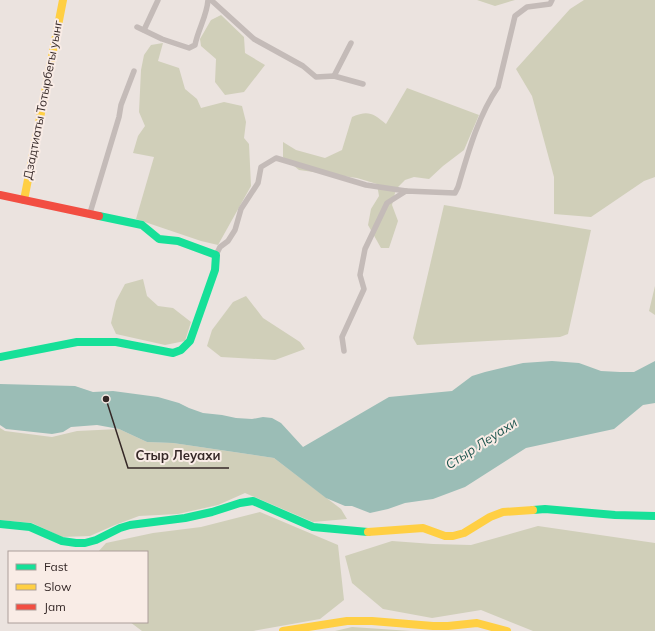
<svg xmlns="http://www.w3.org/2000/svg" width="655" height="631" font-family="Mulish,sans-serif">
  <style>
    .green { fill: #d0cfb9 }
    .water { fill: #9bbdb6 }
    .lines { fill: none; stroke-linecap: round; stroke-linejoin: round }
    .street { stroke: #c4bbb8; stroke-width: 5.5 }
    .fast { stroke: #16e098; stroke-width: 8 }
    .slow { stroke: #ffcf43; stroke-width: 8 }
    .jam { stroke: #f24e42; stroke-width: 8 }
    .labels { text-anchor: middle; stroke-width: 4; stroke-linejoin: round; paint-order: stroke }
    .street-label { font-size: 12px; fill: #352827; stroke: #f9ece6 }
    .water-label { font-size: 13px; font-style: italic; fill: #1d554e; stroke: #f9ece6 }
    .leader { fill: none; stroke: #352827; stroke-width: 1.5 }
    .callout-dot { fill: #352827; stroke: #f9ece6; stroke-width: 1.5 }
    .callout-label { font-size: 13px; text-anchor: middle; font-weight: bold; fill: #352827; stroke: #f9ece6; stroke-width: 4; stroke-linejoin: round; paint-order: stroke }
  </style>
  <rect width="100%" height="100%" fill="#ebe3df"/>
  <g class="green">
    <polygon points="477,0 515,0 495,6"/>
    <polygon points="584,0 655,0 655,177 644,181 591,217 554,214 554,177 532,96 516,69 570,9"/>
    <polygon points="221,15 244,37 245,53 265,65 244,92 225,95 215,82 216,59 201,46 200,39 211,20"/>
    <polygon points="163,43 158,61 179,68 185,89 197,99 201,108 224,102 242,106 246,122 244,138 249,144 251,186 218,245 201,241 136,219 154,157 133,153 138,136 145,126 139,112 141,70 144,55 151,45"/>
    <path d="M407,88L479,115L464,150L443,166L429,179L414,177L405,180L396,189L392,205L398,221L389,248H381L368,225L371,209L379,196L377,184L357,178L299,170L283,157V142L296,150L325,158L342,150L352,117C368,110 373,113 386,124Z"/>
    <polygon points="444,205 591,230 568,334 560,337 417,345 413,338"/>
    <polygon points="143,279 147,296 158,306 173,308 191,322 185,341 165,345 116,334 111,323 116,301 125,284"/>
    <polygon points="655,286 655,315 649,311"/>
    <polygon points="246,296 263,318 300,342 305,349 275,360 221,357 207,346 212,330 233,302"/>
    <polygon points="0,428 5,431 52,437 77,431 119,429 147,442 173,443 274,458 341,509 347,519 313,522 245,493 218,505 178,514 139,516 115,525 90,536 62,537 32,523 0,520"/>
    <polygon points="260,512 338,545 344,600 320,619 253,631 142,631 130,622 147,622 147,552 98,552 106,543 153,533 201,527"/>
    <polygon points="538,526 655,543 655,631 533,631 481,610 432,618 383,609 352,583 345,556 392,541 433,544 471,545"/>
    <polygon points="352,627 411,631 335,631"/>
  </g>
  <polygon class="water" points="552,361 579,363 601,371 620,372 634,372 655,361 655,403 643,405 614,429 526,448 465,487 433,499 405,503 388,509 370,513 352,506 345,506 326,498 274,458 173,443 147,442 119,429 97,425 71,427 63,432 52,434 6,429 0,425 0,384 75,386 93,392 113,391 158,397 179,403 189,408 203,413 222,415 236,418 252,419 263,417 272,418 281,423 303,447 389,397 452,391 472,376 485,372 523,363"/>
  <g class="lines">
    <g class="street">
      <polyline points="211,0 254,39 303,66 316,77 334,76 363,84"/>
      <path d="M137,27L162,39L189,48L195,45C198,29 207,16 208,0"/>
      <polyline points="144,30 158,0"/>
      <polyline points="334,76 351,43"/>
      <polyline points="90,213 119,117 121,105 134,71"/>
      <polyline points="216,255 220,247 228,241 235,230 241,209 258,183 261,167 276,158 366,185 406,191"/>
      <path d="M344,351L342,337L364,289L360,275L365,249L387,203L406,191L455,193L458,187C468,153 478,116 498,87L515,16L527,7L550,4L552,0"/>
    </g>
    <g class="fast">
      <polyline points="0,357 77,342 116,342 173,353 181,350 190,341 215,270 216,255 178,241 159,239 142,225 99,216"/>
      <polyline points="533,510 545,509 615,515 655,516"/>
      <polyline points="0,524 30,527 62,541 76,543 85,543 96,540 120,528 130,525 185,518 212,512 240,503 253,501 313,527 368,532"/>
    </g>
    <g class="slow">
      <polyline points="24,200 63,0"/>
      <polyline points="368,532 423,528 445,536 453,536 464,533 490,517 503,512 533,510"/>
      <polyline points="283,631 347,621 372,621 433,626 448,626 477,623 507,631"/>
    </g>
    <polyline class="jam" points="0,195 99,216"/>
  </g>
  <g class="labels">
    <g class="street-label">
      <text transform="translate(43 100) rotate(-79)" y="4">Дзадтиаты Тотырбегы уынг</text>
    </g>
    <g class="water-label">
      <text transform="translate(481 443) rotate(-33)" y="5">Стыр Леуахи</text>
    </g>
  </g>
  <path class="leader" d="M106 399L128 468H229"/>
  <circle class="callout-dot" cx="106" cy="399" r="4"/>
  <g class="callout-label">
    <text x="178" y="460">Стыр Леуахи</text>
  </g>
  <rect x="8" y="551" width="140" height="72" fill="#f9ece6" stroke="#ab9e9a"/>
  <rect x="16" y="564" width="20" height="6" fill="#16e098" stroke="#ab9e9a"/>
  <text x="44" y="571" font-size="12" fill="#352827">Fast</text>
  <rect x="16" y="584" width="20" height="6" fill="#ffcf43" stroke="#ab9e9a"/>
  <text x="44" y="591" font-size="12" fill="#352827">Slow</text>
  <rect x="16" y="604" width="20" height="6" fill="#f24e42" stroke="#ab9e9a"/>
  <text x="44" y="611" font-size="12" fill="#352827">Jam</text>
</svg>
